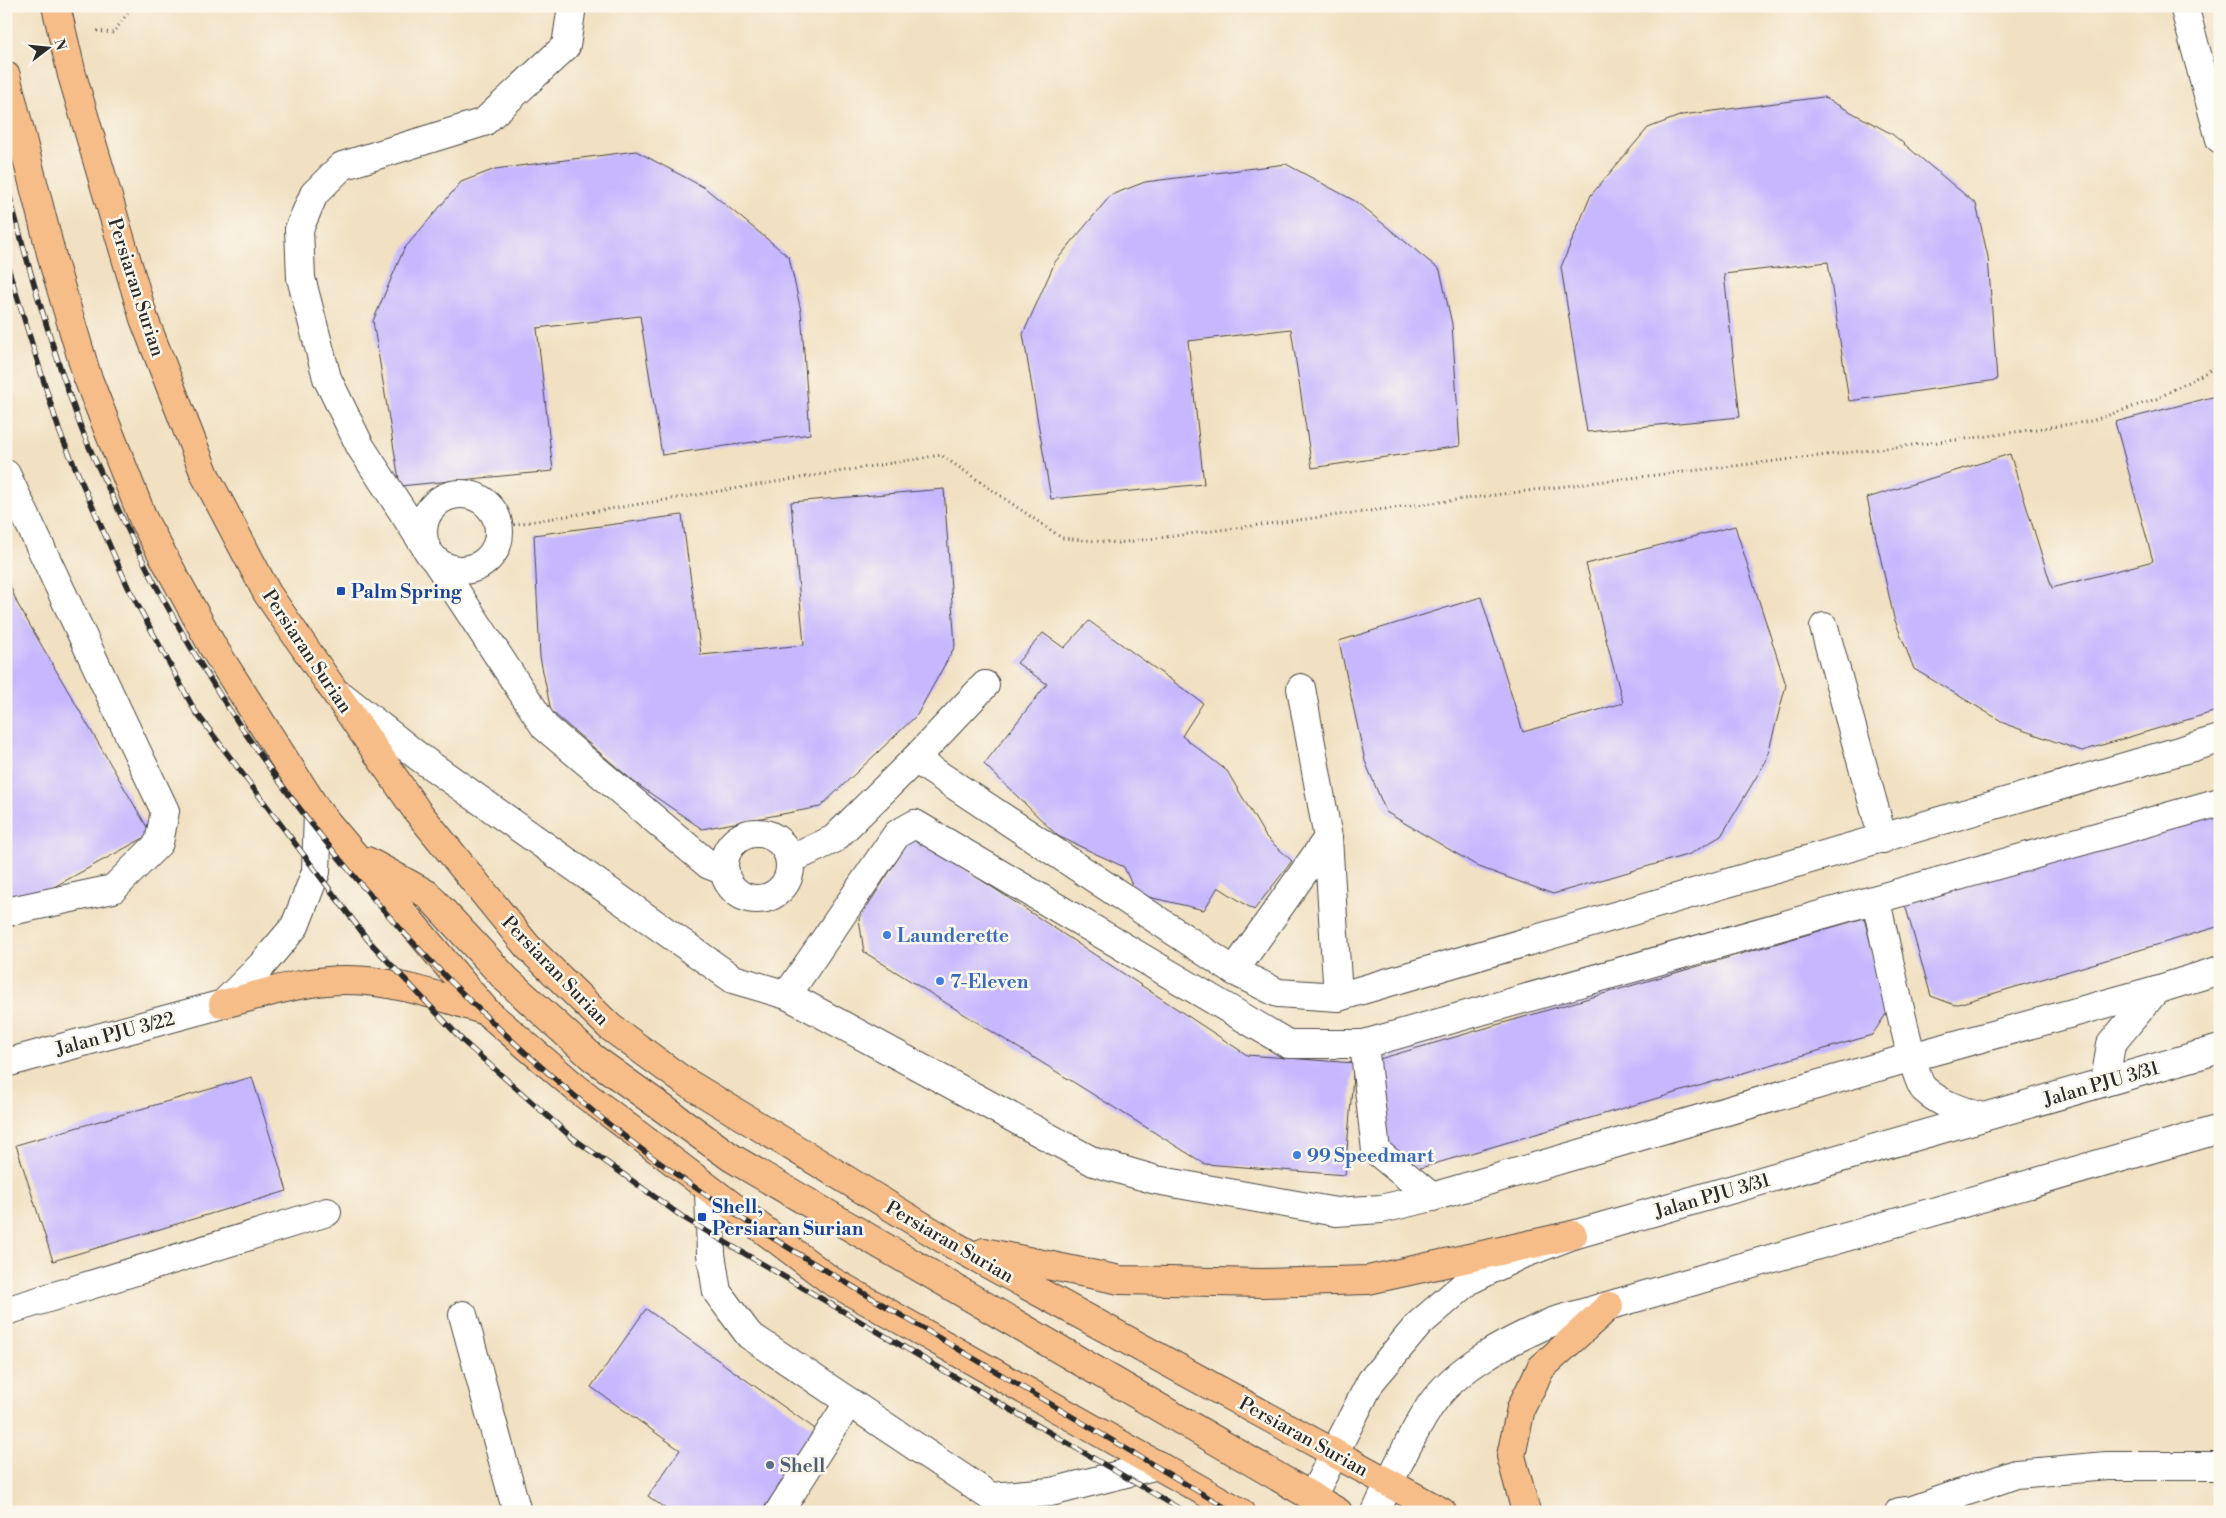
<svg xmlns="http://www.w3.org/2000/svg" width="2226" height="1518" font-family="'Libre Bodoni',serif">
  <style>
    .building { fill: #c6b7fe }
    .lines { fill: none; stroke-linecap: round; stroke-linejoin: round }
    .minor-casing { stroke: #494642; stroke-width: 30 }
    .major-casing { stroke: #494642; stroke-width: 30 }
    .path { stroke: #494642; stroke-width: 3; stroke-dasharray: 1 4; stroke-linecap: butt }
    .minor { stroke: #fff; stroke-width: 28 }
    .major { stroke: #f7bd88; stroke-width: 28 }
    .rail-casing { stroke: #2b2b2b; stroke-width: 5.5 }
    .rail { stroke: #fbf7ec; stroke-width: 4; stroke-dasharray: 11; stroke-linecap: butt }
    .transit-dot { fill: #1a4fb4; stroke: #fbf7ec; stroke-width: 2 }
    .shop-dot { fill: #3f7fe0; stroke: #fbf7ec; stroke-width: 2 }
    .service-dot { fill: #5c6f8a; stroke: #fbf7ec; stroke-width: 2 }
    .labels { text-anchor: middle; stroke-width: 5; stroke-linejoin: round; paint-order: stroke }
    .street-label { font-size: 19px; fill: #2b2b2b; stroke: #fbf7ec }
    .transit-label { font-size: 19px; font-weight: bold; fill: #164399; stroke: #fbf7ec; text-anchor: start }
    .shop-label { font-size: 19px; font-weight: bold; fill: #366cbe; stroke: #fbf7ec; text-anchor: start }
    .service-label { font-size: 19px; font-weight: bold; fill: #4e5e75; stroke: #fbf7ec; text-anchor: start }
  </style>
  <rect width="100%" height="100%" fill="#fbf7ec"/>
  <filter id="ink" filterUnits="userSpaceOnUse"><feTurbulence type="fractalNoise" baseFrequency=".02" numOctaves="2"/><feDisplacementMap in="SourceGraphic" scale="10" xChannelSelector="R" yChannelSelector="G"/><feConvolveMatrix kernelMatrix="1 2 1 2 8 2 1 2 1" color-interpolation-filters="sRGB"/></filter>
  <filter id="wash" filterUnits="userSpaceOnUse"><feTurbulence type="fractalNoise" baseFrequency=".0096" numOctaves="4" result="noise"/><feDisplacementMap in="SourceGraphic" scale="20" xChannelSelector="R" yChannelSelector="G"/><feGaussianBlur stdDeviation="1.12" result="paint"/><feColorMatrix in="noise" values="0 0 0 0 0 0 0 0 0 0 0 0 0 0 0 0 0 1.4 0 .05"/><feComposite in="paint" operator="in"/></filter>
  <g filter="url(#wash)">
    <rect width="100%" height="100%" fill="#f1e0c1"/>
    <g id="blocks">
      <g class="building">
        <polygon points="1823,97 1892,134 1976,204 1988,257 1997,380 1849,401 1828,262 1724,274 1740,417 1587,432 1561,267 1591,195 1648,128 1682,115"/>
        <polygon points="636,151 705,188 789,257 801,311 810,434 662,455 640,316 537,328 553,471 400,486 373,321 404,249 461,182 495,169"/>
        <polygon points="1286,164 1355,201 1440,270 1452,324 1460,446 1312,468 1291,329 1188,341 1204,484 1051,499 1023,334 1055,262 1111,195 1145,182"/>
        <polygon points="2220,395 2220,710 2082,751 2008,725 1914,669 1894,618 1867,498 2010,454 2052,588 2153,561 2115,422"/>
        <polygon points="944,489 955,646 917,715 820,807 702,829 634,782 551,711 540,657 534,535 682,515 701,655 804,645 791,502"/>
        <polygon points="1735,526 1786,685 1766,761 1721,836 1690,854 1553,894 1479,867 1386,812 1365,761 1339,641 1481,597 1523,732 1623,703 1586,564"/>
        <polygon points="6,575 17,603 151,834 6,913"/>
        <polygon points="1089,621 1203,703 1182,736 1227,771 1266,837 1292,861 1254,910 1218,887 1204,910 1136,894 1124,867 1058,836 984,764 1047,684 1017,663 1043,633 1064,648"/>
        <polygon points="2220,810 2220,926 1955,1005 1931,996 1904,901"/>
        <polygon points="913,835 1247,1055 1354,1063 1345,1175 1205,1164 864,952 859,919"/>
        <polygon points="1864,918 1888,1011 1872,1035 1417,1169 1385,1151 1376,1060"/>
        <polygon points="252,1077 287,1191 53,1261 16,1145"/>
        <polygon points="646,1309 818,1431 761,1512 670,1512 648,1496 680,1450 591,1387"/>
      </g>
    </g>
  </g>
  <g filter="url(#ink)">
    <use href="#blocks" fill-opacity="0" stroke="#494642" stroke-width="1"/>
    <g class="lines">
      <g class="minor-casing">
        <g id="minor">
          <polyline points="2184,6 2220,139"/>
          <polyline points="6,474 165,811 159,843 113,889 6,912"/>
          <circle cx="461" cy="532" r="38"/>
          <polyline points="427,549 360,446 327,378 301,278 299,229 314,194 342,166 484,122 566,46 572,6"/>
          <polyline points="436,561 545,727 709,865 725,871"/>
          <polyline points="1824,627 1883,839"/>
          <polyline points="1301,688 1328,838 1338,997"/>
          <polyline points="342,696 419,757 733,979 787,995 1094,1162 1156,1180 1336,1212 1381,1209 1432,1197 1912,1057 2156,990"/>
          <polyline points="915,759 985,685"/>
          <circle cx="757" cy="866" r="33"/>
          <polyline points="790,860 834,839 915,759 1234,971 1278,993 1338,997 2220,739"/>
          <path d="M1876,901C1882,926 1913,1079 1924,1089C1940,1104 1962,1111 1982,1117"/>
          <polyline points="1234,971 1328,838"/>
          <polyline points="787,995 897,834 915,824 1288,1044 1364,1044 2220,802"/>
          <polyline points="1364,1044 1376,1151 1432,1197"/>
          <polyline points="6,1063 223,1004 262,965 295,926 316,872 318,812"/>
          <polyline points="2105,1082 2111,1044 2156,990 2220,970"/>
          <polyline points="709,1190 711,1254 717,1292 749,1335 991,1497 1051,1492 1158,1465"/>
          <polyline points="6,1311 327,1212"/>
          <polyline points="463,1315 517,1512"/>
          <polyline points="1312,1497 1371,1381 1419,1324 1470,1280 1518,1256 1573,1235 2220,1049"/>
          <polyline points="779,1512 849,1402"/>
          <path d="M1376,1512C1392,1476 1409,1439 1430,1406C1457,1366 1509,1341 1552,1322L2220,1129"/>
          <polyline points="1899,1512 1913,1510 2016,1474 2107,1466 2220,1466"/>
        </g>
      </g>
      <g class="major-casing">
        <g id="major">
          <polyline points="56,6 72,75 144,319 205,475 267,593 333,689 417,811 527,946 610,1027 681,1079 955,1246 1442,1512"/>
          <polyline points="6,76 54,265 87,376 144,521 213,647 318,812 486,1011 576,1088 830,1280 1240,1512"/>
          <polyline points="367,861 427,894 506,979 593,1058 732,1158 1338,1512"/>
          <path d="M223,1004C263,994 305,980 347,980C395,980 441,997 486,1011"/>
          <polyline points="984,1252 1120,1280 1263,1283 1368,1280 1573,1235"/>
          <polyline points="1526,1512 1511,1456 1521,1408 1541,1368 1609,1306"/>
        </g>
      </g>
      <g class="path">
        <polyline points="97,31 113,33 133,6"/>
        <polyline points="499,527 941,455 1062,538 1118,543 1605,481 1981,437 2091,421 2156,399 2220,365"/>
      </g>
      <use href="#minor" class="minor"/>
      <use href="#major" class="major"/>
      <g class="rail-casing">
        <g id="rail">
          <path d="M6,182C27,264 51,345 80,425C91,454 106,482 119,511C227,745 396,949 594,1112C691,1192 801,1256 909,1320C1017,1384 1125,1448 1233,1512"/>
          <polyline points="6,261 60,433 128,587 195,711 368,940 464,1042 570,1136 684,1218 1185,1512"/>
        </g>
      </g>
      <use href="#rail" class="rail"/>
    </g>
  </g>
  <g class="transit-dot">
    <rect x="336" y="586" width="10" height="10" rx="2.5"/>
    <rect x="697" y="1212" width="10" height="10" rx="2.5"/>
  </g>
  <g class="shop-dot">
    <circle cx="887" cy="935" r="5"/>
    <circle cx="940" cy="981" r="5"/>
    <circle cx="1297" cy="1155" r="5"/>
  </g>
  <circle class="service-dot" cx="770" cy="1465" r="5"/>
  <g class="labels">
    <g class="street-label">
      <text transform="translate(137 287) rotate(72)" y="7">Persiaran Surian</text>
      <text transform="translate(308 651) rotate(56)" y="7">Persiaran Surian</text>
      <text transform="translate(556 970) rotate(46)" y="7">Persiaran Surian</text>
      <text transform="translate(115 1033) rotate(-15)" y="7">Jalan PJU 3/22</text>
      <text transform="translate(2101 1083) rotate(-16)" y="7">Jalan PJU 3/31</text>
      <text transform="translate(1712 1195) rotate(-16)" y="7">Jalan PJU 3/31</text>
      <text transform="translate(950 1241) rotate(30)" y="7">Persiaran Surian</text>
      <text transform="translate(1304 1436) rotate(29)" y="7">Persiaran Surian</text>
    </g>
    <g class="transit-label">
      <text x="351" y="598">Palm Spring</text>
      <text x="712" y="1213">Shell,<tspan x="712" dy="22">Persiaran Surian</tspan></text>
    </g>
    <g class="shop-label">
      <text x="897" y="942">Launderette</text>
      <text x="950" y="988">7-Eleven</text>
      <text x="1307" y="1162">99 Speedmart</text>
    </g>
    <g class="service-label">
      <text x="780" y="1472">Shell</text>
    </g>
  </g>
  <rect width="2226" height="1518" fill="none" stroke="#fbf7ec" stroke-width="25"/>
  <g transform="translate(48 48) rotate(74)" stroke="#fbf7ec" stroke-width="4" paint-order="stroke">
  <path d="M0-4L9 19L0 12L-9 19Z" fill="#2b2b2b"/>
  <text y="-8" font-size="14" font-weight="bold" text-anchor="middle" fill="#2b2b2b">N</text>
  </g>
</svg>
